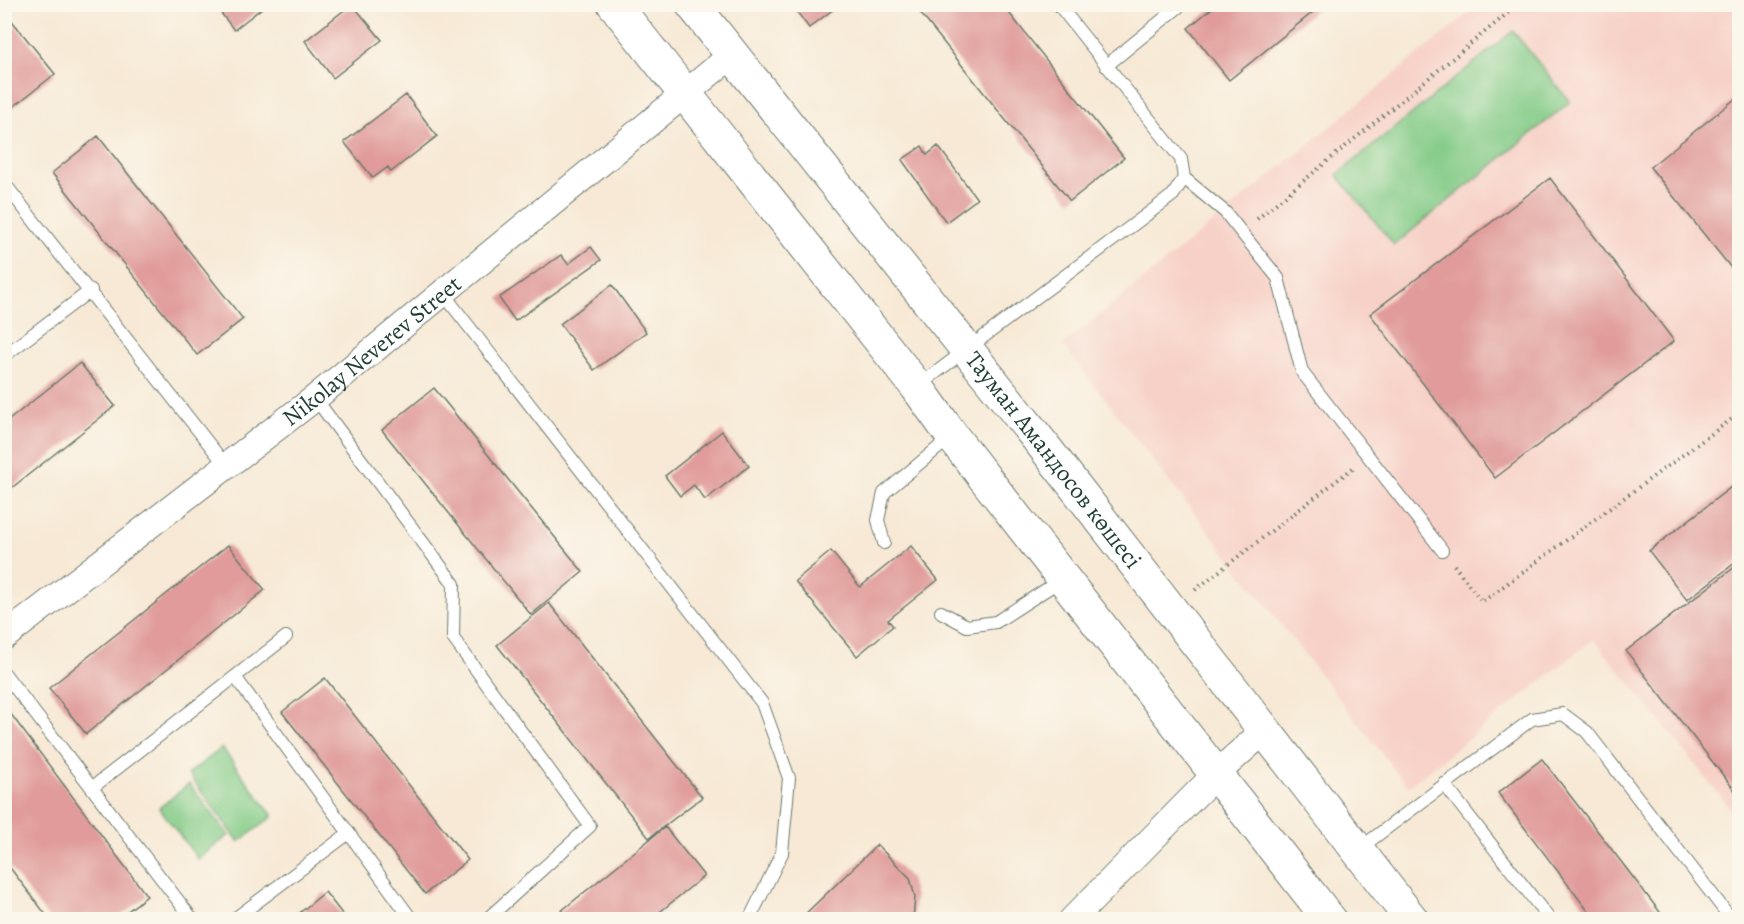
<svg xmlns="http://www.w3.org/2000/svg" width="1744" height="924" font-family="Alegreya,serif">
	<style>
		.built { fill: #f7d1c7 }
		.green { fill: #83cb87; stroke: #51845e; stroke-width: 1.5 }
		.building { fill: #e09b9a }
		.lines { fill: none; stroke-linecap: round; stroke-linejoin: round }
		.service-casing { stroke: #6b796c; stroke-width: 14 }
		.minor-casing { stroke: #6b796c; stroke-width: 28 }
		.primary-casing { stroke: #6b796c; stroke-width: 35 }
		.path { stroke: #6b796c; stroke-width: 4; stroke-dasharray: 1.5 4.5; stroke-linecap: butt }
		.service { stroke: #fff; stroke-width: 12 }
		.minor { stroke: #fff; stroke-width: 26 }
		.primary { stroke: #fff; stroke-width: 33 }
		.labels { text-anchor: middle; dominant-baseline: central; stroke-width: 5; stroke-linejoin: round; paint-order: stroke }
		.street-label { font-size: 24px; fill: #1f3d34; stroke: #fbf7ec }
	</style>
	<rect width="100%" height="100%" fill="#fbf7ec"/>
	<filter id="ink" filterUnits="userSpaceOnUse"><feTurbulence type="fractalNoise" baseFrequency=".0167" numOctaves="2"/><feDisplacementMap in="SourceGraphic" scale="12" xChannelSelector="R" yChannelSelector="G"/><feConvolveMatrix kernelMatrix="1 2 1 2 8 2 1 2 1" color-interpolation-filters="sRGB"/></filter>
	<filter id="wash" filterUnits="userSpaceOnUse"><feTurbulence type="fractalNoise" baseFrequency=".008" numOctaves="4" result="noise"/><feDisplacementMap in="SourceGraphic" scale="24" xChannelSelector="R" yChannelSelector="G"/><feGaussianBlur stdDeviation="1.35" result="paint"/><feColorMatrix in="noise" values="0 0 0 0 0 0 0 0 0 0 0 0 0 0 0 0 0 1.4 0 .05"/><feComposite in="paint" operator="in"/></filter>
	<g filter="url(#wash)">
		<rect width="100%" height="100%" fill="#f7e9d5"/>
		<!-- built -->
		<path class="built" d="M1479 5H1739V819L1594 639 1408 787 1063 345Z"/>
		<!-- green -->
		<path class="green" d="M1513 31 1570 102 1394 245 1337 175Z
			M222 748 273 816 239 842 188 774Z
			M189 784 229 835 198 859 159 808Z"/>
		<g id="blocks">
			<!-- building -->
			<path class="building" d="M214 4H267L234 30Z
				M352 4 382 40 333 78 305 41Z
				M791 4H840L809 28Z
				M913 4H1002L1124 158 1070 201Z
				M1217 4H1323L1229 80 1188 28Z
				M4 11 55 74 8 111 4 107Z
				M406 95 437 136 391 172 388 167 373 178 344 142Z
				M1740 95V279L1650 167Z
				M98 136 243 319 197 355 52 173Z
				M922 146 927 155 938 146 977 199 946 222 902 160Z
				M1550 178 1674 341 1495 478 1370 314Z
				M591 247 601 260 515 321 499 298 561 255 568 264Z
				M612 285 646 332 594 370 560 324Z
				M80 363 115 406 4 494V424Z
				M434 388 583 572 531 615 382 430Z
				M722 431 749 466 705 500 694 485 680 496 665 476Z
				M1740 480V559L1687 600 1649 551Z
				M228 545 265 590 86 734 49 688Z
				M911 546 938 580 888 620 893 626 857 656 795 581 831 551 860 587Z
				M1740 563V797L1626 651Z
				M549 603 702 797 649 838 497 645Z
				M325 678 468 860 425 894 282 712Z
				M10 713 147 896 116 920H50L4 860V717Z
				M1542 759 1666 920H1595L1498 793Z
				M665 827 704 876 650 920H550Z
				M877 845 910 878 915 897 913 920H799Z
				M325 892 347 920H291Z"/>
		</g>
	</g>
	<g filter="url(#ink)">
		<use href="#blocks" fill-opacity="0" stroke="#6b796c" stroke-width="1.5"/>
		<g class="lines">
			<defs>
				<path id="service" d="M1106 66 1182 4
					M1184 178 1225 212 1278 278 1302 372 1442 550
					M4 183 227 467
					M442 292 762 703 789 778 782 853 749 920
					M4 356 91 290
					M918 386 1173 195 1184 178 1181 159 1058 4
					M315 398 454 584 453 638 590 826 486 920
					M884 543 878 520 884 493 951 437
					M941 612 967 626 996 622 1061 580
					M4 673 193 920
					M236 678 412 920
					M1444 784 1550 920
					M93 787 286 637
					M1359 849 1532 719 1563 714 1587 732 1732 920
					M233 920 349 833"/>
				<g id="minor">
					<path id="s1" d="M4 637 315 398 732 55"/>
					<path d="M1072 920 1216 774 1265 730"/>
				</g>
				<g id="primary">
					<path d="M614 4 917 387 952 436 1330 920"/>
					<path id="s2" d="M692 4 1042 444 1412 920"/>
				</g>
			</defs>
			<!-- service casing -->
			<use href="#service" class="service-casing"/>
			<!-- minor casing -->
			<use href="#minor" class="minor-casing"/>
			<!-- primary casing -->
			<use href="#primary" class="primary-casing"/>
			<!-- path -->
			<path class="path" d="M1257 219 1519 4
				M1454 565 1482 602 1740 413
				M1195 590 1353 468"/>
			<!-- service -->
			<use href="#service" class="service"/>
			<!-- minor -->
			<use href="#minor" class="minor"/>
			<!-- primary -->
			<use href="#primary" class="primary"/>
		</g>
	</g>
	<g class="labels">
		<!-- street labels -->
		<g class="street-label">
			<text stroke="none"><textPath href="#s1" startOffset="466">Nikolay Neverev Street</textPath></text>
			<text stroke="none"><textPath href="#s2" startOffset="582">Тауман Амандосов көшесі</textPath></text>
		</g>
	</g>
	<!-- margin -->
	<rect width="1744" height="924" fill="none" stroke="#fbf7ec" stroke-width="24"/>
</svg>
